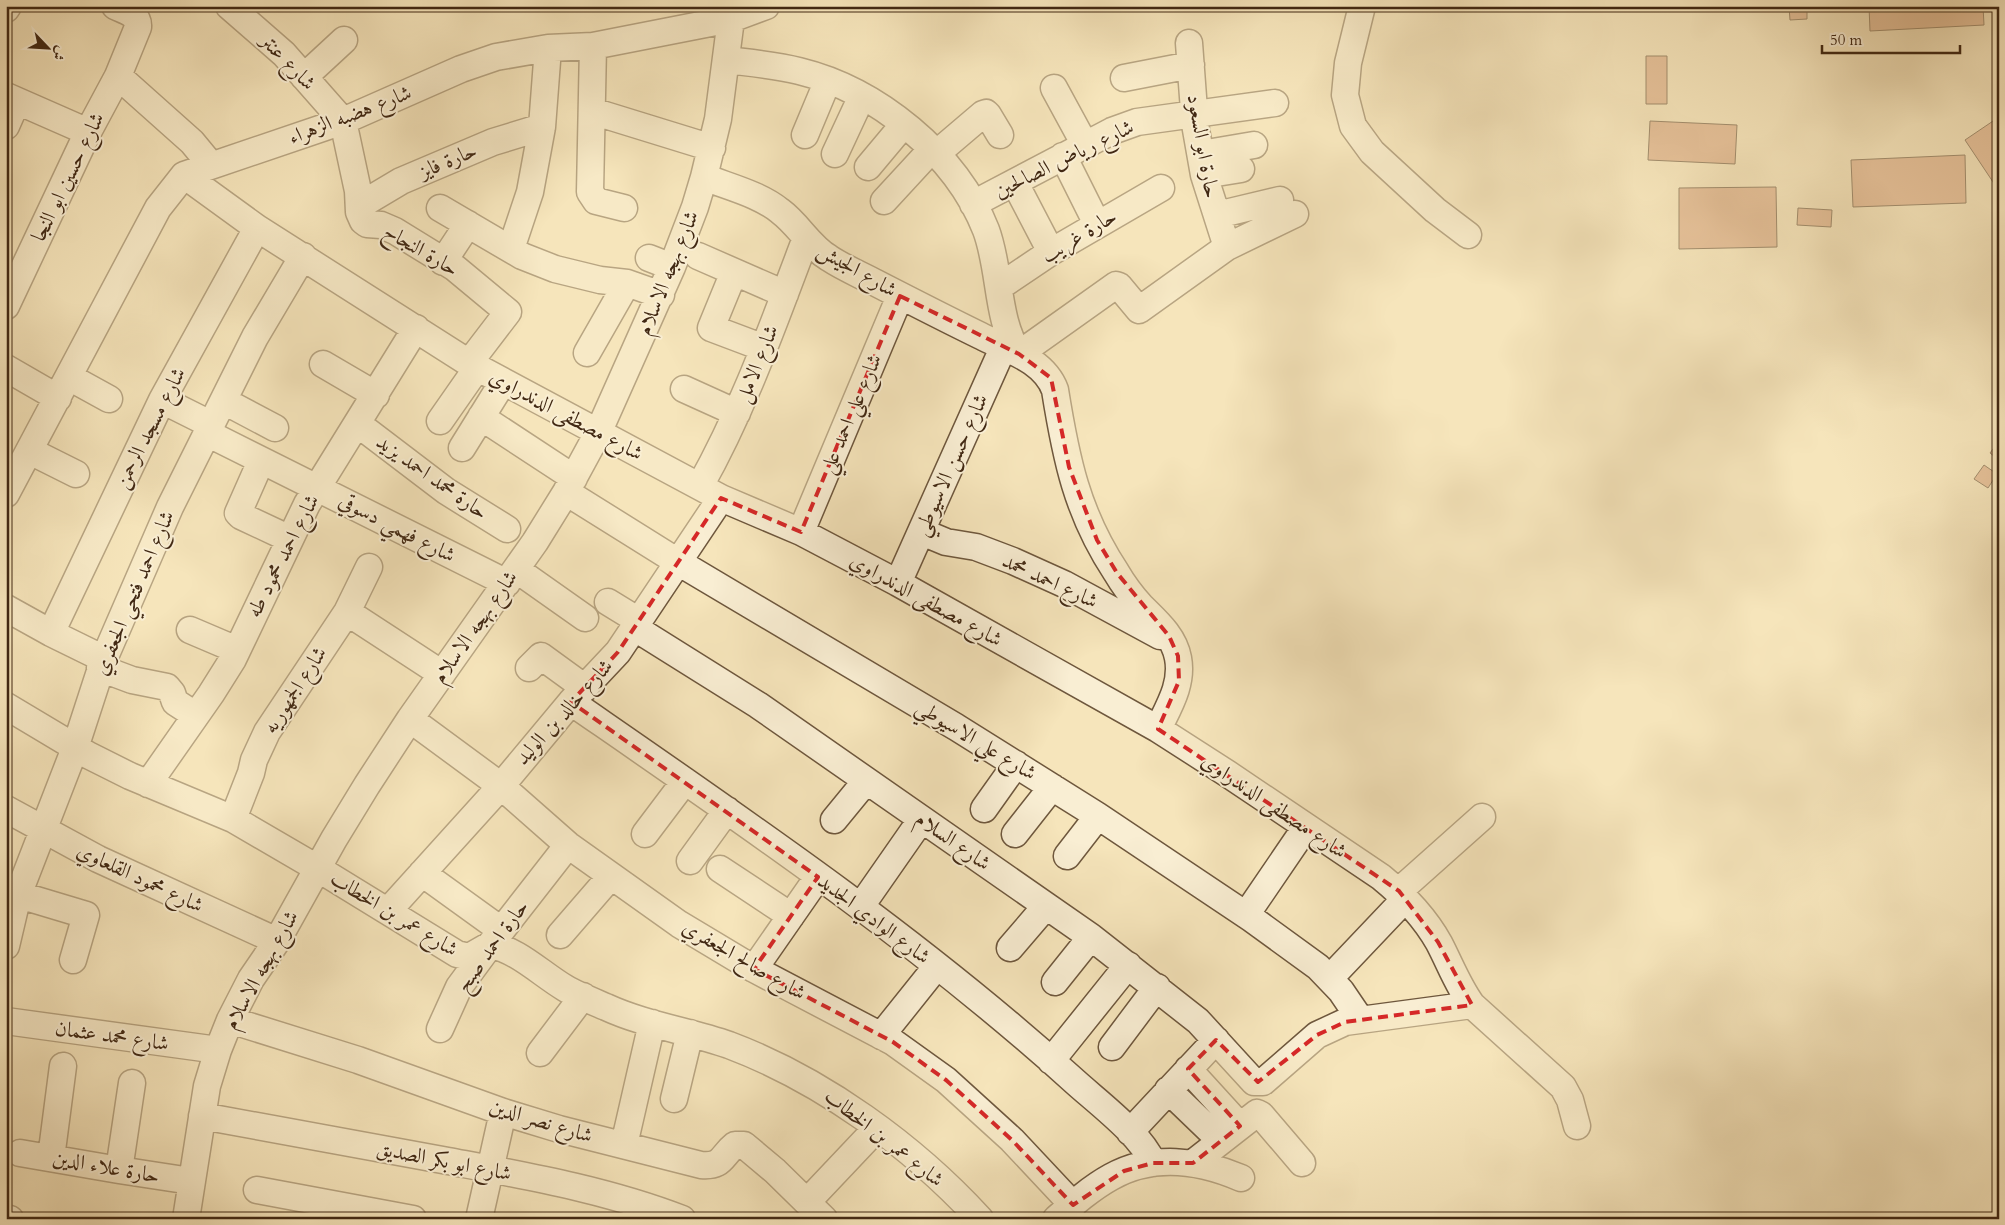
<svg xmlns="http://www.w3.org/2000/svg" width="2005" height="1225" font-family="Cardo,Amiri,serif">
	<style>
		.building { fill: #d49973; stroke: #412813 }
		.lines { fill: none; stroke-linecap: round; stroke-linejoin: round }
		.minor-casing { stroke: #6e573d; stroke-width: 29 }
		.minor { stroke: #f9eed3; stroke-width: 26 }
		.marked { fill: none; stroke: #d62828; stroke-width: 4; stroke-dasharray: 10 6; stroke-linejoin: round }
		.labels { text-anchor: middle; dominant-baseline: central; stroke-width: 4; stroke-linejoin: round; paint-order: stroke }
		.street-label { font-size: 21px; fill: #412813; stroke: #f9eed3 }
	</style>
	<rect width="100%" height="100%" fill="#f6e5bb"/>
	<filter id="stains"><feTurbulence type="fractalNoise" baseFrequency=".004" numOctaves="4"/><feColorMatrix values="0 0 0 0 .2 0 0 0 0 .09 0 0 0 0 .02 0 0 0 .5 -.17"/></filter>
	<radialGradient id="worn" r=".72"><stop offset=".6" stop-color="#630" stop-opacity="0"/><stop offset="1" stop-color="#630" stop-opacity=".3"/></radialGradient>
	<!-- building -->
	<path class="building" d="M1748 6H1807V19L1790 20 1789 7 1748 8Z
		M1869 6H1983L1984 25 1870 31Z
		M1646 56H1667V104H1646Z
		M1999 117V191L1965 140Z
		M1650 121 1737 125 1735 164 1648 160Z
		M1965 155 1966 203 1853 207 1851 160Z
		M1776 187 1777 247 1679 249V188Z
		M1798 208 1832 210 1831 227 1797 225Z
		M1999 441V460L1990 453Z
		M1984 465 1997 474 1988 488 1974 479Z"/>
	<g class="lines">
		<defs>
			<path id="minor" d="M229 6 284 54 343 121 358 191 359 212 363 221 367 224 381 225 395 231 455 268 508 312 469 363
				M1362 6 1348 63 1345 95 1353 126 1372 152 1435 210 1468 235
				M6 9 8 6
				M1189 43 1195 124 1204 175 1227 247
				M593 46 590 192 596 201 624 208
				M727 60C751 63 775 65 799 71 877 90 956 154 986 230 1001 270 996 320 1019 354
				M118 76 192 142 211 165
				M304 77 344 40
				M1124 78 1191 65
				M1054 88 1085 145
				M6 96 88 132
				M592 111 712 148
				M6 126 17 101
				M805 135 828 80
				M835 154 862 96
				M936 154 983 114 986 113 988 115 1000 135
				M1201 154 1254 145
				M1063 156 1097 224
				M868 167 904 124
				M184 175 257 228 469 363 721 498 801 532 898 583 1158 729 1228 774 1381 877C1403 895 1425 918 1439 943 1450 964 1458 986 1472 1005L1563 1087 1570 1100 1577 1126
				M1204 175 1241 169
				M704 177C729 187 759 194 780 211 799 225 809 246 829 258 844 268 861 275 876 283 911 301 946 319 981 336 1008 350 1044 360 1055 390 1066 459 1077 513 1116 572 1123 584 1132 596 1141 606 1156 621 1174 636 1178 658 1183 684 1169 706 1158 729
				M1015 183 1051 252
				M884 201 932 149
				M973 204 1112 131 1137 122 1275 103
				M359 206 401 181 493 142 542 127
				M440 208 522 256 555 269 600 280 627 283 661 295
				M1217 215 1280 200
				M511 249 530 192 542 127 548 48
				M698 256 785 294
				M649 258 672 267
				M443 262 468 224
				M734 272 711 328 764 348
				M999 287 1051 252 1161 188
				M6 306 88 132 118 76 138 27C139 14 125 11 115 6
				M587 353 627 283
				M1019 354 1116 285 1119 286 1139 310 1227 247 1295 214
				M323 364 376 395
				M6 368 58 398
				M69 377 109 399
				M684 389 737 413
				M162 400 212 425
				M224 401 275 428
				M481 417 574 478
				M440 421 477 368
				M358 424 446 491 507 529
				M207 433 507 583
				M462 448 503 382
				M30 451 76 474
				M261 461 238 513 241 516 290 539
				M700 486C744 408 774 322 806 238
				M566 492 678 562 956 727 1098 816 1252 919 1318 967 1341 991 1360 1019
				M6 494 158 208 184 175 343 121 461 69 496 57 548 48 593 46 731 19 766 6
				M801 532 900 296
				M922 532 946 542 976 547 1013 561 1064 584 1160 636
				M517 570 585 618
				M898 583 1003 348
				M608 602 639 621
				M6 608 51 633 104 659
				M347 612 442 674
				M635 628 758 705 1091 937 1198 1021 1254 1082H1263L1317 1035 1345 1022 1472 1005
				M190 630 237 650
				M51 633 162 400 257 228
				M100 668 132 680 167 687 172 693 175 702 195 715
				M529 668 541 656 585 688
				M571 702C743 821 917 939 1072 1079 1097 1102 1140 1133 1153 1163
				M6 706 88 755 130 776 233 819 317 868 457 954 469 957 490 945C518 950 540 973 565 988 577 995 592 1001 606 1007 645 1025 689 1031 729 1045 822 1080 913 1146 980 1219
				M410 719 501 786 568 845 679 924 754 969 893 1042 946 1080 1012 1140 1073 1205
				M148 784 211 694 233 659 307 504 416 328
				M6 809 98 859 277 941
				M984 809 1016 764
				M233 819 251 773 254 760 267 732 347 612 369 567
				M834 820 866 781
				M645 834 685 781
				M1015 834 1052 787
				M1067 856 1098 816
				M690 861 727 810
				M720 869 791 916
				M422 873 501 930
				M6 891 86 915 73 960
				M1399 891 1482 817
				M861 906 921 820
				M388 911 501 786 571 702 618 652 721 498
				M1246 915 1306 827
				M560 935 611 876
				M6 946 18 895 75 748 104 659 170 507 255 337 303 256
				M1010 948 1046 906
				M754 969 818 877
				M1330 978 1405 899
				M1055 982 1091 937
				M230 1020 358 1060 503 1112 559 1129 701 1165C723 1167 721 1156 735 1145H744L775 1171 824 1219
				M6 1021 218 1050
				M440 1029 459 987 490 945 568 845
				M881 1036 937 966
				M1112 1047 1157 987
				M540 1053 583 996
				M1051 1061 1128 965
				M1188 1069 1240 1126
				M1168 1090 1221 1141
				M674 1099 690 1033
				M202 1116C284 1131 366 1146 448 1161 527 1176 607 1190 682 1219
				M1130 1132 1216 1040
				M624 1145 652 1023
				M20 1153 119 1170 191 1181
				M51 1158 63 1066
				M1193 1163 1257 1113 1261 1115 1302 1163
				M119 1170 132 1083
				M257 1190 413 1219
				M807 1202 877 1128
				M6 1218 10 1219
				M186 1219 207 1086 218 1050 230 1020 251 979 277 941 334 839 367 785 410 719 535 542 566 492 598 433 672 267 695 207 704 177 718 119 731 19
				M479 1219 503 1112
				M1056 1219C1073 1204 1091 1188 1111 1177 1152 1154 1199 1160 1241 1178"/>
		</defs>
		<!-- minor casing -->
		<use href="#minor" class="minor-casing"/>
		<!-- minor -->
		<use href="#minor" class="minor"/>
	</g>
	<!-- marked area -->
	<path d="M0 0H2005V1225H0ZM900 296 1019 354 1051 378 1069 467 1097 540 1117 573 1169 636 1178 656 1179 681 1158 729 1399 891 1438 942 1472 1005 1345 1022 1317 1035 1258 1082 1216 1040 1188 1069 1240 1126 1193 1163H1153L1124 1171 1073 1205 1012 1140 946 1080 893 1042 754 969 818 877 571 702 618 652 721 498 801 532Z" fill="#f6e5bb" fill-opacity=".55" fill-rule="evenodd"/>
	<path class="marked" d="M900 296 1019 354 1051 378 1069 467 1097 540 1117 573 1169 636 1178 656 1179 681 1158 729 1399 891 1438 942 1472 1005 1345 1022 1317 1035 1258 1082 1216 1040 1188 1069 1240 1126 1193 1163H1153L1124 1171 1073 1205 1012 1140 946 1080 893 1042 754 969 818 877 571 702 618 652 721 498 801 532Z"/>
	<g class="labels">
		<!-- street labels -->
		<g class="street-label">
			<text transform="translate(288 62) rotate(46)">شارع عنتر</text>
			<text transform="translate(350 115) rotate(-21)">شارع هضبه الزهراء</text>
			<text transform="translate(1203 146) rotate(80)">حارة ابو السعود</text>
			<text transform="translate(1064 159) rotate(-26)">شارع رياض الصالحين</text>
			<text transform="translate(448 161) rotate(-23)">حارة فايز</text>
			<text transform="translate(68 177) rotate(-64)">شارع حسين ابو النجا</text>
			<text transform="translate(1079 236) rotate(-31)">حارة غريب</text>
			<text transform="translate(421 250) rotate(30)">حارة النجاح</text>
			<text transform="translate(857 270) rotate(30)">شارع الجيش</text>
			<text transform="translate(668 273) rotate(-68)">شارع بهجه الاسلام</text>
			<text transform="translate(757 364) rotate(-68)">شارع الامل</text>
			<text transform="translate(851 414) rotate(-67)">شارع علي احمد علي</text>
			<text transform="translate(566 415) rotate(28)">شارع مصطفى الدندراوي</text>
			<text transform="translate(150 428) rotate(-63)">شارع مسجد الرحمن</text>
			<text transform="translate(951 465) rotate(-66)">شارع حسن الاسيوطي</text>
			<text transform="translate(432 477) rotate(35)">حارة محمد احمد يزيد</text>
			<text transform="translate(397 528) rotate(27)">شارع فهمي دسوقي</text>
			<text transform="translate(283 556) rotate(-63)">شارع احمد محمود طه</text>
			<text transform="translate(1050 581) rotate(25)">شارع احمد محمد</text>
			<text transform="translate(134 593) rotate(-67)">شارع احمد فتحي الجعفري</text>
			<text transform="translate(926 600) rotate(29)">شارع مصطفى الدندراوي</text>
			<text transform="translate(475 627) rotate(-55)">شارع بهجه الاسلام</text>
			<text transform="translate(295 690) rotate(-57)">شارع الجمهوريه</text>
			<text transform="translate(564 712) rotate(-48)">شارع خالد بن الوليد</text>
			<text transform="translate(976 740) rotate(31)">شارع علي الاسيوطي</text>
			<text transform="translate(1274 806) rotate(34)">شارع مصطفى الدندراوي</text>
			<text transform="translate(953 841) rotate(35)">شارع السلام</text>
			<text transform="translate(140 878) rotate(25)">شارع محمود القلعاوي</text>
			<text transform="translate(394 914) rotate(31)">شارع عمر بن الخطاب</text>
			<text transform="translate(874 919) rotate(37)">شارع الوادي الجديد</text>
			<text transform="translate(492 946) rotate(-54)">حارة احمد صبح</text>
			<text transform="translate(744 960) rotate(30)">شارع صالح الجعفري</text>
			<text transform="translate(261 970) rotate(-61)">شارع بهجه الاسلام</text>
			<text transform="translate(112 1036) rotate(8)">شارع محمد عثمان</text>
			<text transform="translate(541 1121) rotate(17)">شارع نصر الدين</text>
			<text transform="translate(884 1138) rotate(38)">شارع عمر بن الخطاب</text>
			<text transform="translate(444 1161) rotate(11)">شارع ابو بكر الصديق</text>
			<text transform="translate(106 1167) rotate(10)">حارة علاء الدين</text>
		</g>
	</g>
	<!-- margin -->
	<rect width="2005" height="1225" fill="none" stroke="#f6e5bb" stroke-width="25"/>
	<rect x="8" y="8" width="1990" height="1210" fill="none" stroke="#412813" stroke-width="2.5"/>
	<rect x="12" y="12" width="1980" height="1200" fill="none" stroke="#412813"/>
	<!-- north arrow -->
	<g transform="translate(48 48) rotate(115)" stroke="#f9eed3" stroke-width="4" paint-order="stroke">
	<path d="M0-4L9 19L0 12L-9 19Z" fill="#412813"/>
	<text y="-8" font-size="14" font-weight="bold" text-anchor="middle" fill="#412813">ش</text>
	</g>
	<!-- scale -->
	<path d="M1822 45v8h138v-8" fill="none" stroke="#412813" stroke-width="2.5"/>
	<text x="1830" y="45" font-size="15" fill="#412813" stroke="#f9eed3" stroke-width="4" paint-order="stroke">50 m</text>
	<rect width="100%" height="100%" filter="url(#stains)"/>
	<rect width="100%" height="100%" fill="url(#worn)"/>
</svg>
